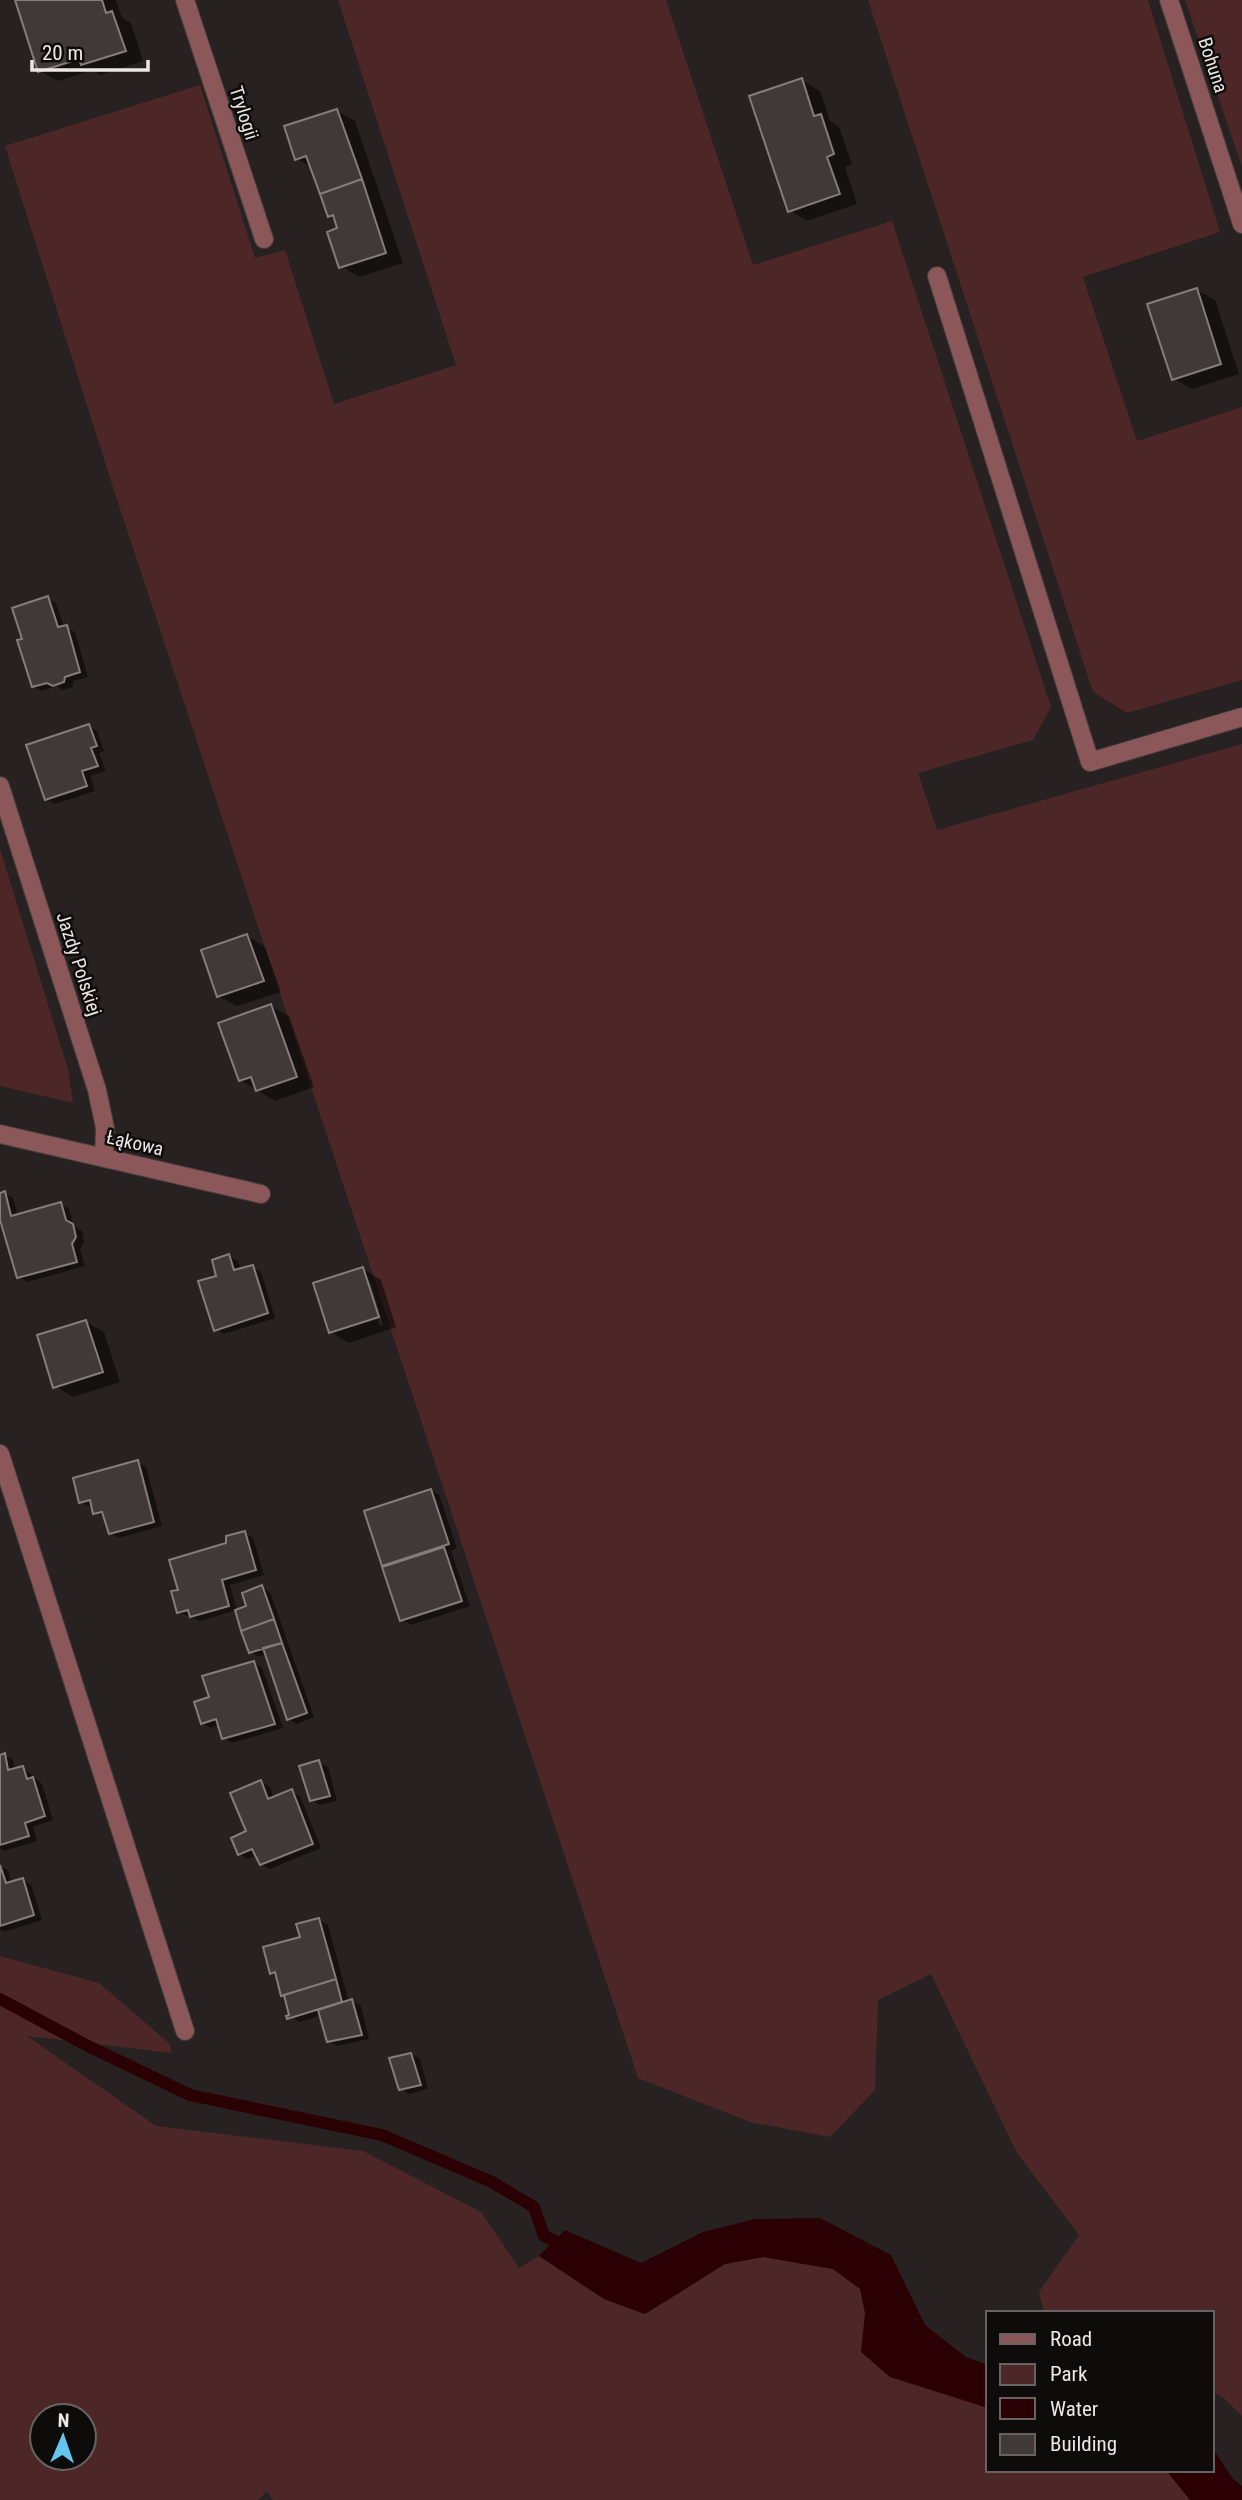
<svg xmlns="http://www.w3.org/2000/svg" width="1242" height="2500" font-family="'Roboto Condensed',sans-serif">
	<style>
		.green { fill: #4d2728; fill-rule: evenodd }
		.water { fill: #2b0005 }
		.shadow { fill: #0007; fill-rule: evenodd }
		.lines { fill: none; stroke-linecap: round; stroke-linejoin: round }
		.stream { stroke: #2b0005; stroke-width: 12 }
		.building { fill: #413939; stroke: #857d7d; stroke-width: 2 }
		.lane-casing { stroke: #433d3d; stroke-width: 20 }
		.street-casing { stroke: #433d3d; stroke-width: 20 }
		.lane { stroke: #8b5759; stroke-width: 18 }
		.street { stroke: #8b5759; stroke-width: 18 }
		.labels { text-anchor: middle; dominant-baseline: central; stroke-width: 5; stroke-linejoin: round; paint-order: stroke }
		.street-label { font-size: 19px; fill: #ece8e7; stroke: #0e0b0b }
	</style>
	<rect width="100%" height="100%" fill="#282121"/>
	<!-- green -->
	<path class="green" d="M338 0H666L753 265 892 221 1051 707 1033 740 918 773 937 830 1242 744V2416L1225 2399 1212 2391V2313H1044L1039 2292 1079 2235 1017 2153 931 1974 878 2000 875 2090 830 2137 750 2122 638 2078 109 475 5 146 200 85 255 258 285 250 334 404 456 365Z
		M868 0H1148L1220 232 1083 277 1137 441 1242 407V680L1127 713 1093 692Z
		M1185 0H1242V167Z
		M0 849 68 1069 73 1103 0 1086Z
		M0 1956 99 1983 170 2044 172 2053 27 2036 156 2126 363 2151 481 2212 519 2268 539 2256 604 2299 645 2314 725 2264 763 2257 833 2269 860 2288 865 2313 978 2405 988 2408V2470H1166L1190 2500H273L267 2491 258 2500H0ZM42 2416H84V2458H42Z"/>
	<!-- water -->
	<path class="water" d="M820 2218 891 2255 925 2325 966 2357 988 2365V2408L890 2377 861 2352 865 2313 860 2289 833 2269 763 2257 725 2264 645 2314 604 2299 539 2256 565 2230 641 2263 703 2232 755 2219Z
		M1212 2447 1233 2479 1242 2486V2500H1190L1166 2470H1212Z"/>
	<!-- shadow -->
	<path class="shadow" d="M16 0H116L122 18 131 23 143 61 101 75 93 70 58 81 40 71Z
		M802 80 820 91 830 121 839 127 852 164 845 167 857 204 807 221 789 210Z
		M337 111 355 121 403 263 359 277 341 266 340 230 337 221 329 216 311 167 297 159Z
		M1197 290 1215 300 1239 374 1192 389 1174 379Z
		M48 598 56 603 64 627 75 632 88 677 74 681 72 687 63 690 57 686 42 691 33 686 24 640Z
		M89 726 97 731 104 751 99 753 106 771 90 776 95 791 55 804 46 799Z
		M247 936 265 947 281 992 237 1006 218 996Z
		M271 1006 289 1016 314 1087 275 1101 240 1080Z
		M4 1193 13 1198 18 1216 61 1204 69 1209 74 1227 82 1231 84 1242 80 1249 85 1266 28 1282 19 1277 5 1225 0 1227V1194Z
		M229 1256 238 1261 241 1270 252 1267 261 1272 275 1318 224 1334 216 1329 219 1277Z
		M363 1269 381 1280 396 1327 349 1343 331 1332ZM366 1281H370L383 1325 380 1326Z
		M86 1322 104 1332 120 1382 73 1397 55 1386Z
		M137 1462 146 1467 162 1526 119 1538 110 1533 106 1517 95 1513 93 1506 90 1507 81 1502Z
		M431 1490 439 1495 457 1548 451 1551 470 1606 411 1625 402 1620 366 1512Z
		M245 1533 253 1538 264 1575 230 1585 237 1611 248 1607 261 1587 270 1592 314 1717 297 1724 288 1719 266 1654 259 1657 250 1652 237 1610 200 1621 178 1612 180 1591 228 1545Z
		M254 1663 262 1668 283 1728 232 1743 224 1738 219 1725 211 1728 202 1723 211 1698Z
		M4 1755 13 1760 15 1770 23 1768 42 1784 53 1820 33 1827 37 1841 4 1851 0 1848V1757Z
		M319 1762 328 1767 337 1801 320 1805 311 1800Z
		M261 1782 270 1787 274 1799 291 1791 300 1796 321 1848 270 1869 261 1864 257 1855 248 1859 239 1854Z
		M0 1866 8 1870 12 1883 23 1880 31 1885 42 1920 4 1932 0 1929Z
		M319 1920 328 1925 349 2002 352 2001 361 2006 369 2039 337 2046 328 2041 322 2015 300 2022 291 2017 279 1977 271 1973Z
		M411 2054 420 2059 428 2089 409 2094 401 2089Z"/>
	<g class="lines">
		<!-- stream -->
		<path class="stream" d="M0 1999 88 2046 190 2095 382 2135 492 2182 534 2207 544 2236 567 2247"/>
	</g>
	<!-- building -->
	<path class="building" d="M15 0H102L106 13 112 11 126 51 81 65 79 59 38 72Z
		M802 78 814 116 821 114 834 154 827 157 840 194 788 212 749 96Z
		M337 109 362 179 320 194 306 156 295 160 284 126Z
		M362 179 386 253 339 268 327 232 337 228 333 215 328 217 320 194Z
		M1197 288 1221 364 1172 380 1147 304Z
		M48 596 58 627 67 625 80 672 65 677 64 682 53 686 47 683 32 687 17 640 22 639 12 608Z
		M89 724 97 746 91 748 98 766 82 771 87 786 45 800 26 745Z
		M247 934 264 981 217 997 201 950Z
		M271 1004 297 1077 256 1091 251 1077 239 1081 218 1023Z
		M5 1191 11 1216 61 1202 66 1220 73 1224 76 1237 72 1244 77 1262 17 1278 0 1220V1193Z
		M229 1254 234 1270 253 1265 268 1313 214 1331 198 1281 216 1276 212 1260Z
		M363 1267 379 1317 329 1333 313 1283Z
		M86 1320 103 1372 53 1388 37 1335Z
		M138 1460 154 1522 109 1534 102 1512 93 1514 90 1500 79 1503 73 1478Z
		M431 1489 449 1544 382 1566 364 1511Z
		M245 1531 256 1570 222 1580 229 1606 190 1617 188 1610 177 1613 171 1591 178 1590 169 1560 226 1543V1536Z
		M444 1547 462 1601 400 1621 382 1567Z
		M262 1585 274 1619 241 1631 235 1610 246 1606 242 1593Z
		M274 1619 282 1643 249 1653 241 1631Z
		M282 1643 307 1713 287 1720 263 1648Z
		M254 1661 275 1724 222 1739 216 1719 201 1724 194 1702 209 1697 202 1676Z
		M5 1753 8 1770 23 1766 27 1779 33 1777 45 1816 25 1823 29 1836 0 1845V1755Z
		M319 1760 330 1796 310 1801 299 1766Z
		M261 1780 268 1799 292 1789 313 1844 260 1865 252 1849 238 1855 231 1838 246 1831 230 1793Z
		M0 1865 6 1883 23 1878 34 1915 0 1926Z
		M319 1918 336 1979 281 1996 275 1972 270 1974 263 1947 300 1937 296 1924Z
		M336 1979 342 2002 287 2019 286 2016 289 2015 284 1995Z
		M352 1999 362 2035 327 2042 318 2010Z
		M411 2053 421 2085 399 2090 389 2058Z"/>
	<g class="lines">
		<defs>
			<path id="lane" d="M937 276 1090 762 1242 717
				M0 1454 185 2031"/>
			<path id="street" d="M185 0 264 239
				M1169 0 1242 224
				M0 786 97 1090 105 1128 104 1158
				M0 1134 261 1194"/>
		</defs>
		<!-- lane casing -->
		<use href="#lane" class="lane-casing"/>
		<!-- street casing -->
		<use href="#street" class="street-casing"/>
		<!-- lane -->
		<use href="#lane" class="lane"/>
		<!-- street -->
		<use href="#street" class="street"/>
	</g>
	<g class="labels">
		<!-- street labels -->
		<g class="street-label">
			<text transform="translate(1213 65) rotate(72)">Bohuna</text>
			<text transform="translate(244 113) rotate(72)">Trylogii</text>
			<text transform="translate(79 964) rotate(72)">Jazdy Polskiej</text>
			<text transform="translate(135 1143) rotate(13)">Łąkowa</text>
		</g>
	</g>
	<!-- legend -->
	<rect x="986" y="2311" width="228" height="161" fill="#0e0b0b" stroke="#676363" stroke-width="2"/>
	<rect x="1000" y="2334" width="35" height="10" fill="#8b5759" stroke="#676363" stroke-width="2"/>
	<text x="1050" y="2346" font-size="21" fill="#ece8e7">Road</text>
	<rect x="1000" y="2364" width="35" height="21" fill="#4d2728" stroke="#676363" stroke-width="2"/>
	<text x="1050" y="2381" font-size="21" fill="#ece8e7">Park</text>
	<rect x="1000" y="2398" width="35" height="21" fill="#2b0005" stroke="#676363" stroke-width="2"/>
	<text x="1050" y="2416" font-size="21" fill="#ece8e7">Water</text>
	<rect x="1000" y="2434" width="35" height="21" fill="#413939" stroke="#676363" stroke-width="2"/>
	<text x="1050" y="2451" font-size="21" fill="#ece8e7">Building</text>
	<!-- north arrow -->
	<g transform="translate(63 2437) rotate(2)"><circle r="33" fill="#0e0b0b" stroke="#676363" stroke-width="2"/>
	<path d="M0-5L12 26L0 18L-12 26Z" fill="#64c5ee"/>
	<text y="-10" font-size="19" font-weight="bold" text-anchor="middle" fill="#ece8e7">N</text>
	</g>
	<!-- scale -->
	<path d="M32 60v10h116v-10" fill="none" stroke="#ece8e7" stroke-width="3.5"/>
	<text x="42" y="60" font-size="21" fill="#ece8e7" stroke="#0e0b0b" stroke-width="5" paint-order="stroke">20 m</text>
</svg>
